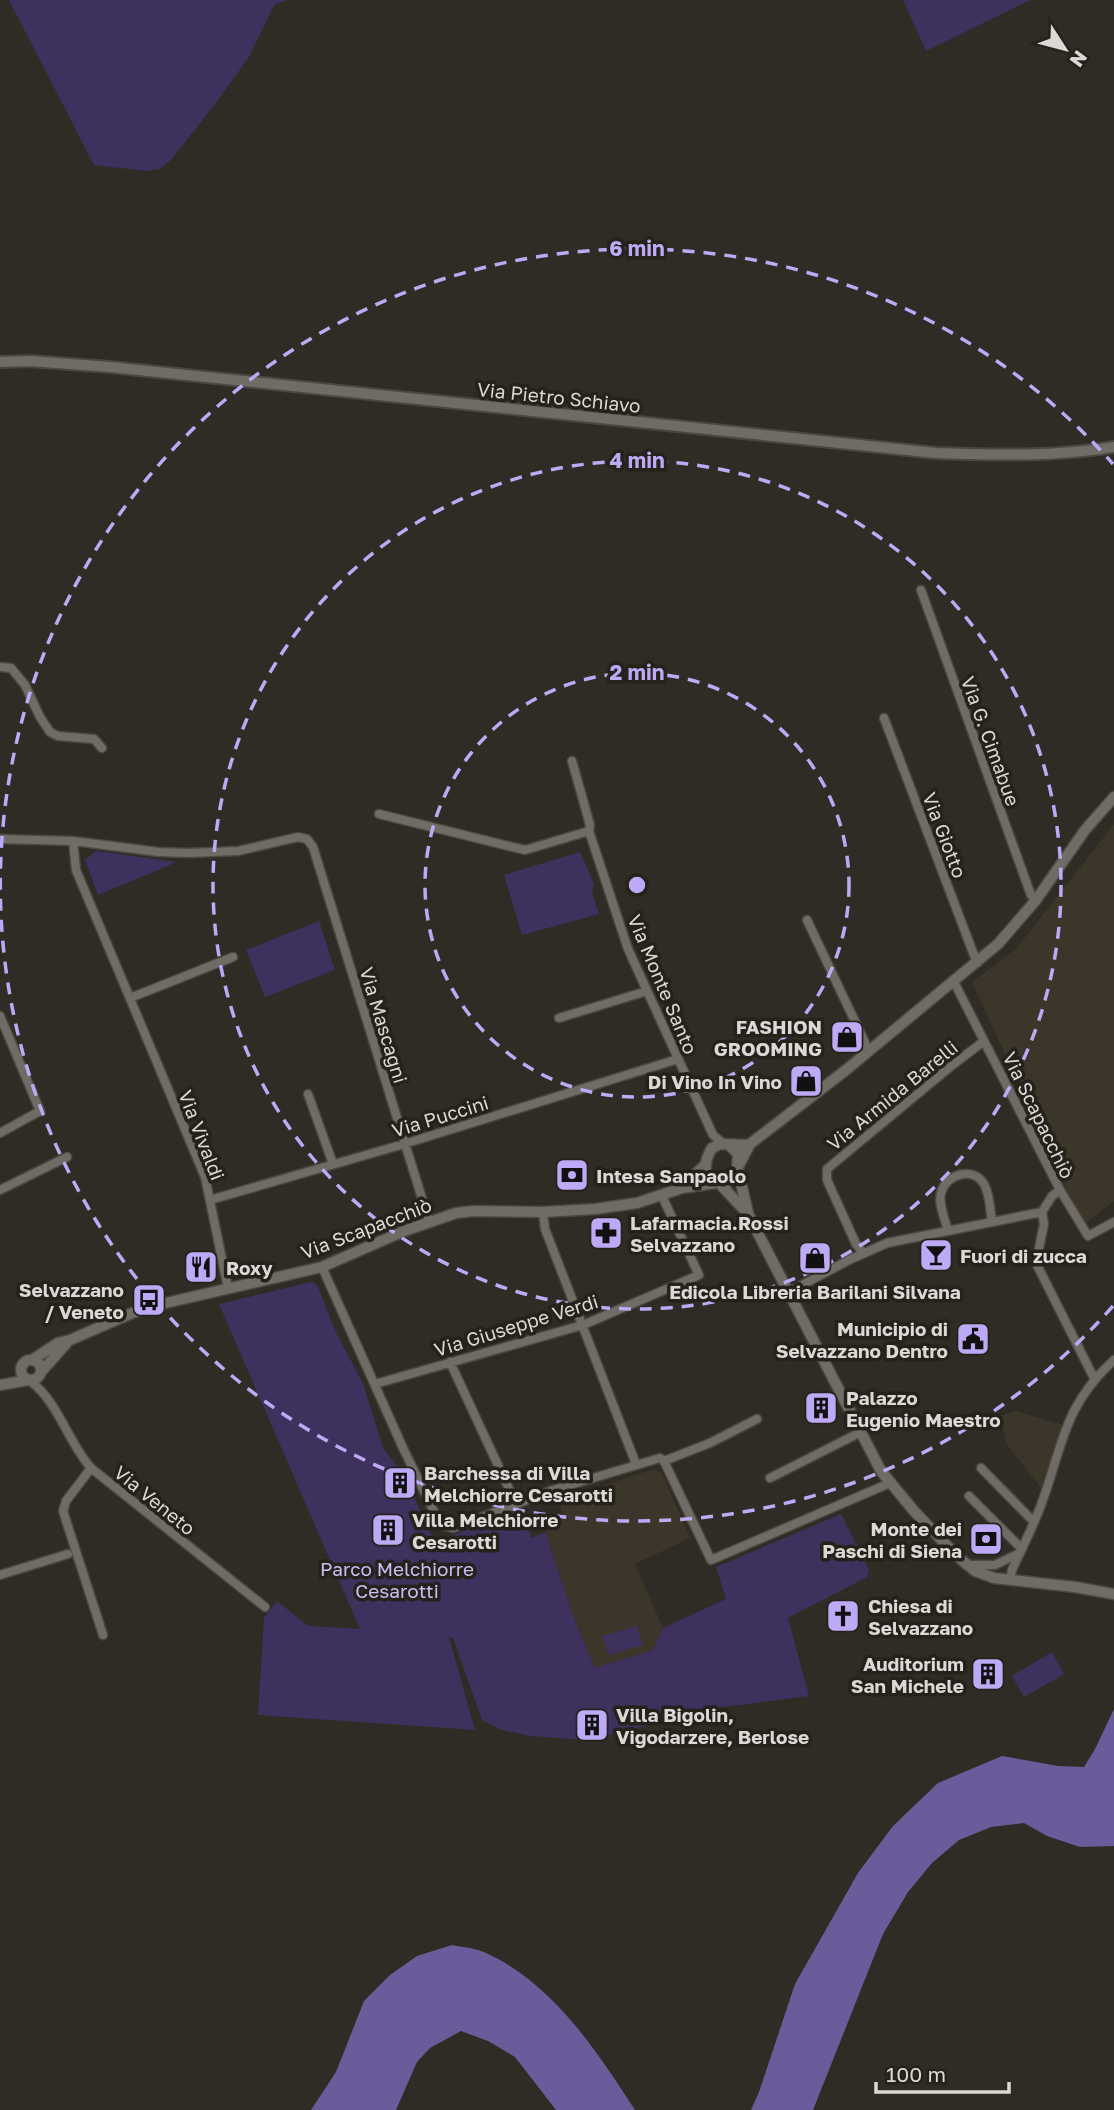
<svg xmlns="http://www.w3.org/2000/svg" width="1114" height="2110" font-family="'Golos Text',sans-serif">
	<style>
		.built { fill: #3c362a }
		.green { fill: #3e315e }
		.water { fill: #6c5b9a }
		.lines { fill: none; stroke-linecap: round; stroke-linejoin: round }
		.minor-casing { stroke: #4a4742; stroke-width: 11 }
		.tertiary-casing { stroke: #4a4742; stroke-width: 13 }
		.secondary-casing { stroke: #4a4742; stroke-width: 14 }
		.minor { stroke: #706c65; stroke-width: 8 }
		.tertiary { stroke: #706c65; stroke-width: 10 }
		.secondary { stroke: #706c65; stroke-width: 10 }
		.ring { fill: none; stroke: #bda9f5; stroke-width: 3.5; stroke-dasharray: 12 9 }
		.labels { text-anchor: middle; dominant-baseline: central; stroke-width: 7; stroke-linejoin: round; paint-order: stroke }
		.street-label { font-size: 19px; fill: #dbd9d5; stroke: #25221b }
		.poi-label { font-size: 19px; font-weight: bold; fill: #dbd9d5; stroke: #25221b; text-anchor: start }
		.park-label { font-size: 19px; fill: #cabef5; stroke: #25221b }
		.centre { fill: #bda9f5; stroke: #25221b; stroke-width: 3.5 }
		.ring-label { font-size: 21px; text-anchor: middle; font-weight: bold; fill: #bda9f5; stroke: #25221b; stroke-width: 7; stroke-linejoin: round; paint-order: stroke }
	</style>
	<rect width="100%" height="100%" fill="#2f2c25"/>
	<!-- built -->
	<path class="built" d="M1114 824V1201L1083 1225 972 982 1016 949Z
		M1016 1411 1066 1426 1044 1492 1006 1443 1000 1416Z
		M653 1469 662 1473 690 1538 635 1564 663 1628 653 1650 595 1668 577 1626 545 1532 563 1515 559 1504 568 1501V1498Z"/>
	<!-- green -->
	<path class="green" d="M9 0H287L274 5 249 57 215 104 171 160 160 169 147 171 94 165Z
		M903 0H1030L926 51Z
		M96 851 177 862 98 895 85 860Z
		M580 852 594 884 592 892 599 914 522 935 504 875Z
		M319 921 335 970 265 997 246 950Z
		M311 1282 316 1284 320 1292 335 1330 364 1386 383 1448 398 1467 412 1493 435 1542 520 1509 532 1538 545 1532 577 1626 595 1668 653 1650 663 1628 726 1599 716 1567 841 1514 869 1570 867 1577 788 1618 809 1696 675 1713 645 1726 587 1740 531 1736 502 1730 482 1720 453 1638 449 1637 475 1730 258 1715 264 1618 277 1601 308 1626 360 1629 219 1304Z
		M637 1626 643 1645 608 1655 602 1636Z
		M1052 1652 1064 1674 1024 1697 1012 1676Z"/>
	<!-- water -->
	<path class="water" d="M1114 1709V1846L1080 1847 1047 1836 1024 1823 991 1827 959 1840 932 1863 908 1892 883 1934 813 2110H751L759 2092 795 1984 858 1873 893 1826 938 1783 1002 1756 1058 1766 1084 1767 1095 1749Z
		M452 1945C462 1947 474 1948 484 1952 552 1982 596 2050 635 2110H556L515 2057 488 2041 461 2031 430 2048 417 2062 396 2110H311L336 2072 364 2001 390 1975 417 1956Z"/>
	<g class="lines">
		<defs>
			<path id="minor" d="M921 590 1031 895 1036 900
				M0 667 11 668 25 685 40 717 50 732 58 736 94 739 102 748
				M884 718 977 963
				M572 761 590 825 589 831 628 949 713 1135 724 1144
				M379 814 525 850 589 831
				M0 839 73 841 159 852 188 853 238 851 298 837 307 839 313 847 429 1221
				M73 841 76 870 205 1177 228 1288
				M807 920 869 1051
				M954 982 1060 1190 1052 1196 1042 1212 1044 1224 1036 1263 1094 1378
				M130 998 233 957
				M0 1016 40 1111 0 1133
				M559 1018 647 991
				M308 1094 333 1164
				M0 1190 67 1157
				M1060 1190 1088 1236 1114 1222
				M210 1200 404 1144 678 1059
				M543 1212 545 1229 636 1464
				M948 1231C945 1219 938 1204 941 1193 946 1174 973 1166 984 1184 990 1194 990 1210 992 1222
				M863 1253 856 1244 827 1180V1169L950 1067 984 1041
				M322 1267 403 1448 440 1524 453 1528 553 1490 660 1458 664 1461 711 1560 890 1483
				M789 1292 849 1260 887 1243 1042 1212
				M450 1362 516 1504
				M29 1380C59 1402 67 1441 91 1468L265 1607
				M375 1384 583 1325 699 1275 662 1196
				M664 1461 710 1443 757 1419
				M91 1468 66 1501 63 1511 103 1635
				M981 1468 1034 1522
				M770 1478 861 1432
				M969 1496 1022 1549
				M966 1565H995L1020 1553
				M0 1575 68 1554
				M1010 1580 1012 1570C1022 1548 1033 1527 1041 1505 1063 1446 1063 1406 1114 1360"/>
			<path id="tertiary" d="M729 1145 738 1154 737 1171 729 1182 716 1183C702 1175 704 1161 712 1148L720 1144 749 1145
				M739 1165 750 1144 846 1070 998 944 1036 900 1085 830 1114 797
				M738 1170 748 1213
				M720 1184 748 1214 881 1471 914 1511 957 1556 975 1571 994 1578 1075 1587 1114 1594
				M682 1187 706 1164
				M21 1370a10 10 0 1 1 20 0a10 10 0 1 1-20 0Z
				M32 1360 58 1343 70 1340 144 1308 322 1267 404 1231 456 1213 473 1211 543 1212 595 1209 637 1203 682 1188 716 1183
				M41 1372 66 1344
				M0 1385 28 1380"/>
			<path id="secondary" d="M0 362 30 361 110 367 936 453C995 455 1055 457 1114 447"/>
		</defs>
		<!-- minor casing -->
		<use href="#minor" class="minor-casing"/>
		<!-- tertiary casing -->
		<use href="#tertiary" class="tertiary-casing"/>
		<!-- secondary casing -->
		<use href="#secondary" class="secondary-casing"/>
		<!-- minor -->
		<use href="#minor" class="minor"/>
		<!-- tertiary -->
		<use href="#tertiary" class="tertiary"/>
		<!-- secondary -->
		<use href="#secondary" class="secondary"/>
	</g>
	<!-- distance rings -->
	<g class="ring">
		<circle cx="637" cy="885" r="212"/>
		<circle cx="637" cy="885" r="424"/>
		<path d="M1113 1306A636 636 0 1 1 1113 464"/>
	</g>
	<!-- icons -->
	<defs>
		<symbol id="shop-square" viewBox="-11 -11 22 22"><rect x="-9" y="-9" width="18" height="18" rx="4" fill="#bda9f5" stroke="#25221b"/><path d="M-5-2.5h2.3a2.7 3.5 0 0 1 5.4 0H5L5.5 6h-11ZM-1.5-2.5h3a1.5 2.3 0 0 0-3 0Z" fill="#111"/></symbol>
		<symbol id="bank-square" viewBox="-11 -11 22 22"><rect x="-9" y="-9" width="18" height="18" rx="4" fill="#bda9f5" stroke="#25221b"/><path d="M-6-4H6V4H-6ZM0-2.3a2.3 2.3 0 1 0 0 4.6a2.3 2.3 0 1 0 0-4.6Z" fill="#111"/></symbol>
		<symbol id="pharmacy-square" viewBox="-11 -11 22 22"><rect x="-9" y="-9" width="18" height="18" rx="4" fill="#bda9f5" stroke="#25221b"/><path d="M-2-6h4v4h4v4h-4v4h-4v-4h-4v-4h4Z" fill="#111"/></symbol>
		<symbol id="bar-square" viewBox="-11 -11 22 22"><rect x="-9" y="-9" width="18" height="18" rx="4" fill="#bda9f5" stroke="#25221b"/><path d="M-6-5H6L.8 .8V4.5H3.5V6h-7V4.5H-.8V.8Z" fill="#111"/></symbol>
		<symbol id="restaurant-square" viewBox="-11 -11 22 22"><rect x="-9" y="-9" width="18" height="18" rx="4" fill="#bda9f5" stroke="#25221b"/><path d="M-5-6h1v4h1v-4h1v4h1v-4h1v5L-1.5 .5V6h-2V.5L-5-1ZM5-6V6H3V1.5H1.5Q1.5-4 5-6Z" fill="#111"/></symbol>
		<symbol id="bus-square" viewBox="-11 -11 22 22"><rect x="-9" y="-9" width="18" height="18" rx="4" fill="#bda9f5" stroke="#25221b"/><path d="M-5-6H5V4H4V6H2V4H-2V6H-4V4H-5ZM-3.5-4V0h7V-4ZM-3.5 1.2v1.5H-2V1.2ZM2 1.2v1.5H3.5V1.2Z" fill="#111"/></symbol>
		<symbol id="civic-square" viewBox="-11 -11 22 22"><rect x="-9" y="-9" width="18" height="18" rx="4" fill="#bda9f5" stroke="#25221b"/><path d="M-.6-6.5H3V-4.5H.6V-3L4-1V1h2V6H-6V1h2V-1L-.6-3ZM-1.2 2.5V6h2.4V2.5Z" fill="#111"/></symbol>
		<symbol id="building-square" viewBox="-11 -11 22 22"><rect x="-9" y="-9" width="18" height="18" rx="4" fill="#bda9f5" stroke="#25221b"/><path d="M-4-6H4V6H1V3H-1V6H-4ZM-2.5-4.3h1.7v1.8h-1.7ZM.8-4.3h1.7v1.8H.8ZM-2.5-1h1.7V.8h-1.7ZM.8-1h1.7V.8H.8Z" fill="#111"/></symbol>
		<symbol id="church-square" viewBox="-11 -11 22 22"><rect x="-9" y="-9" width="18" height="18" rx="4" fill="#bda9f5" stroke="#25221b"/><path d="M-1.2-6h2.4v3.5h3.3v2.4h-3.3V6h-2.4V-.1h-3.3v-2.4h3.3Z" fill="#111"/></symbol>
	</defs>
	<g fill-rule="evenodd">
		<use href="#shop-square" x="828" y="1018" width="38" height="38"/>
		<use href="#shop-square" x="787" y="1062" width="38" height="38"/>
		<use href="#bank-square" x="553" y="1156" width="38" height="38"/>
		<use href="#pharmacy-square" x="587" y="1214" width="38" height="38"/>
		<use href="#bar-square" x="917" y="1236" width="38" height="38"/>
		<use href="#shop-square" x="796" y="1239" width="38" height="38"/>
		<use href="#restaurant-square" x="182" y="1248" width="38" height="38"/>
		<use href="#bus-square" x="130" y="1281" width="38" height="38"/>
		<use href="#civic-square" x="954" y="1320" width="38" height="38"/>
		<use href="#building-square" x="802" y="1389" width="38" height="38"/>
		<use href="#building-square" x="381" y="1464" width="38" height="38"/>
		<use href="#building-square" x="369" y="1511" width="38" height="38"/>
		<use href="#bank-square" x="967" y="1520" width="38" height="38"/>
		<use href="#church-square" x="824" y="1597" width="38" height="38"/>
		<use href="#building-square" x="969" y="1655" width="38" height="38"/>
		<use href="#building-square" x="573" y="1706" width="38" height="38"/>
	</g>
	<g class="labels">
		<!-- street labels -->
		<g class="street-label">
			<text transform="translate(559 397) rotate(6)">Via Pietro Schiavo</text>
			<text transform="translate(991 741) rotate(70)">Via G. Cimabue</text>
			<text transform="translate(945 835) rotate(69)">Via Giotto</text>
			<text transform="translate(663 984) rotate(67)">Via Monte Santo</text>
			<text transform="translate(384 1025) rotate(73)">Via Mascagni</text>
			<text transform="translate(892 1095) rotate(-39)">Via Armida Barelli</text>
			<text transform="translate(1039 1115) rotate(64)">Via Scapacchiò</text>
			<text transform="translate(440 1116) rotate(-17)">Via Puccini</text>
			<text transform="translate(202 1135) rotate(69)">Via Vivaldi</text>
			<text transform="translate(366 1228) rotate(-21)">Via Scapacchiò</text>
			<text transform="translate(516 1325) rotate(-17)">Via Giuseppe Verdi</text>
			<text transform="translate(155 1500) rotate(39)">Via Veneto</text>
		</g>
		<!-- poi labels -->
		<g class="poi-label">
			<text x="822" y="1026" text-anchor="end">FASHION<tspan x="822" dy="22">GROOMING</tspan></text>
			<text x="782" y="1081" text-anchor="end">Di Vino In Vino</text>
			<text x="596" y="1175">Intesa Sanpaolo</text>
			<text x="630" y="1222">Lafarmacia.Rossi<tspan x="630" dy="22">Selvazzano</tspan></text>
			<text x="960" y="1255">Fuori di zucca</text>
			<text x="226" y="1267">Roxy</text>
			<text x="124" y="1289" text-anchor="end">Selvazzano<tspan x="124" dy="22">/ Veneto</tspan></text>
			<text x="815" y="1291" text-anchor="middle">Edicola Libreria Barilani Silvana</text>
			<text x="948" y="1328" text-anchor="end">Municipio di<tspan x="948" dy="22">Selvazzano Dentro</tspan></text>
			<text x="846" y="1397">Palazzo<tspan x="846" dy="22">Eugenio Maestro</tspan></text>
			<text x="424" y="1472">Barchessa di Villa<tspan x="424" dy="22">Melchiorre Cesarotti</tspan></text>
			<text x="412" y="1519">Villa Melchiorre<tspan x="412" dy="22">Cesarotti</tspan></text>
			<text x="962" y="1528" text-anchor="end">Monte dei<tspan x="962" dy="22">Paschi di Siena</tspan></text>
			<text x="868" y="1605">Chiesa di<tspan x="868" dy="22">Selvazzano</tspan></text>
			<text x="964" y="1663" text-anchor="end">Auditorium<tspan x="964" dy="22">San Michele</tspan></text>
			<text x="616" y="1714">Villa Bigolin,<tspan x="616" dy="22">Vigodarzere, Berlose</tspan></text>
		</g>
		<!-- park labels -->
		<g class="park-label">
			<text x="397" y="1568">Parco Melchiorre<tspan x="397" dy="22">Cesarotti</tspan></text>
		</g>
	</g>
	<circle cx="637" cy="885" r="10" class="centre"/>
	<g class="ring-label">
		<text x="637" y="256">6 min</text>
		<text x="637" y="468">4 min</text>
		<text x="637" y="680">2 min</text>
	</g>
	<!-- north arrow -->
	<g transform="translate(1065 49) rotate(126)" stroke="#25221b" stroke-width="5" paint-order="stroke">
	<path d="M0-5L12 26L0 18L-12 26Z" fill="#dbd9d5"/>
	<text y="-10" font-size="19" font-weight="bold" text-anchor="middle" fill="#dbd9d5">N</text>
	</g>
	<!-- scale -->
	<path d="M876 2082v10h133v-10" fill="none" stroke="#dbd9d5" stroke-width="3.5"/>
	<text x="886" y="2082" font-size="21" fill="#dbd9d5" stroke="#25221b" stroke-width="5" paint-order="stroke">100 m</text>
</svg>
